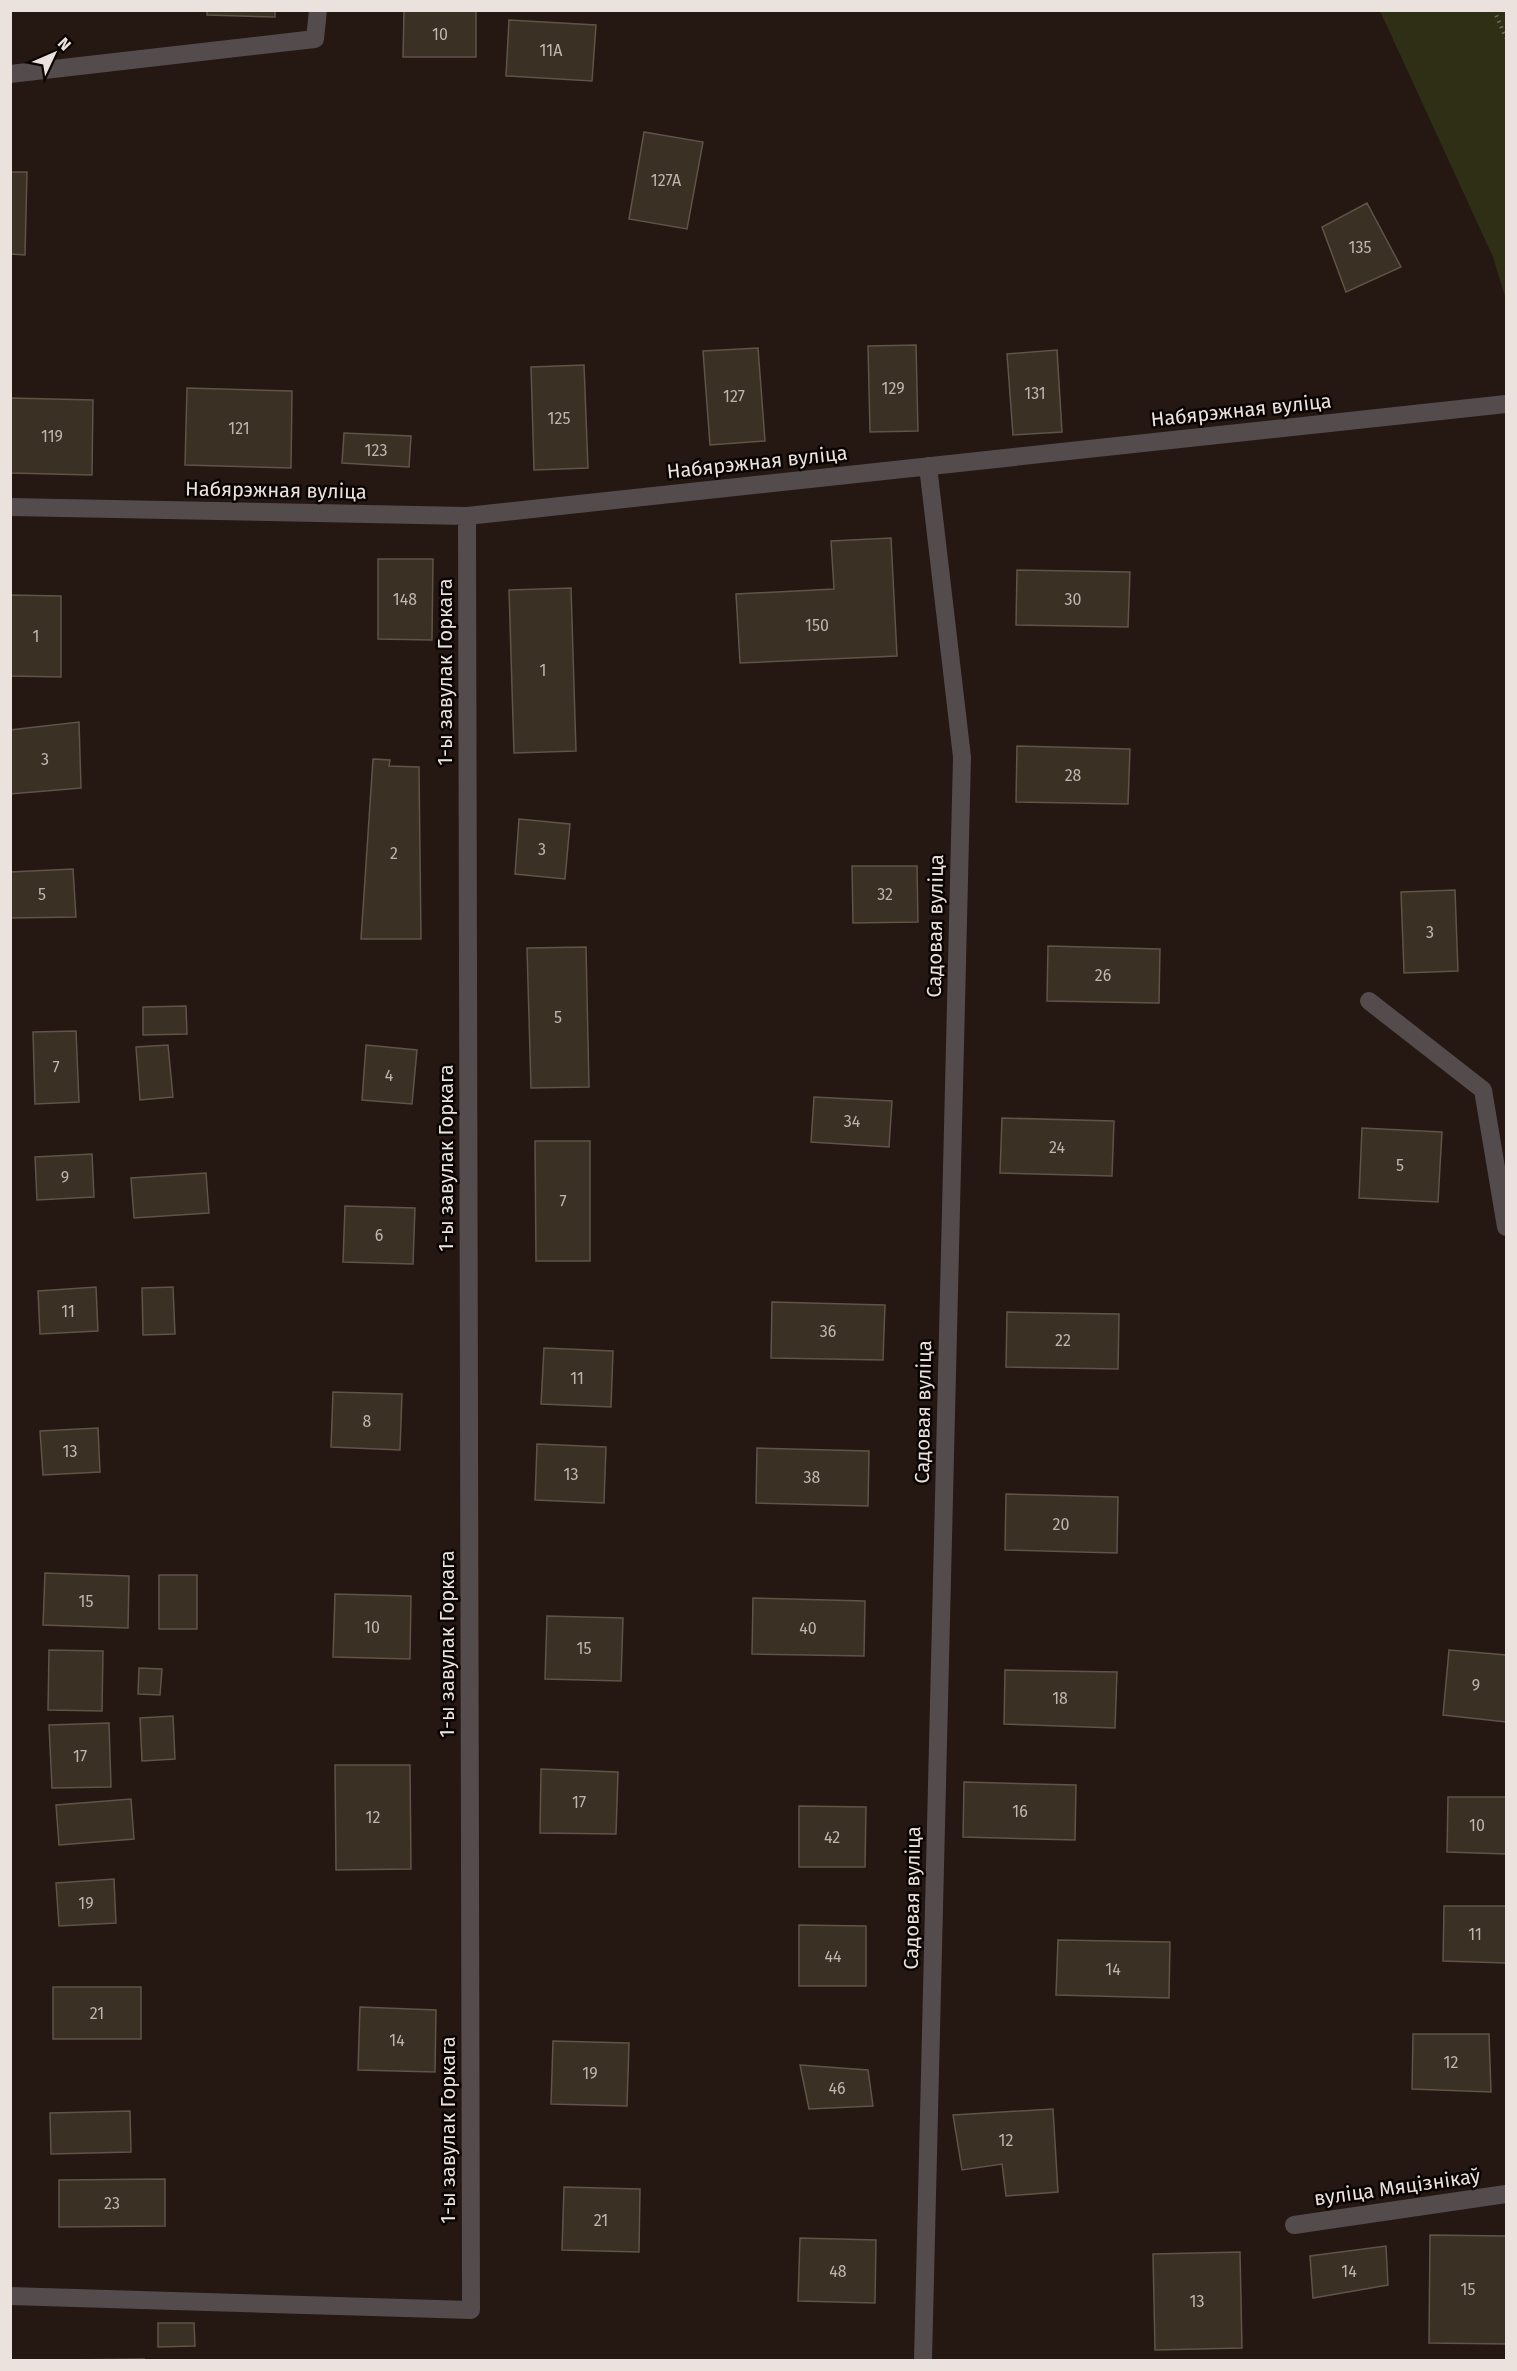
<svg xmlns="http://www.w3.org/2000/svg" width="1517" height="2371" font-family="'Fira Sans',sans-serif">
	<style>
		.green { fill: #2e2f15 }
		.building { fill: #3a3124; stroke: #5e5447; stroke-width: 1.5 }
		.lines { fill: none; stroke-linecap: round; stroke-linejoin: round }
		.path { stroke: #746763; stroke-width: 4; stroke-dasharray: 1.5 4.5; stroke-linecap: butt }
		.street { stroke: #534b4c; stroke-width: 18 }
		.labels { text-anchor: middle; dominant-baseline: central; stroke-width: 5; stroke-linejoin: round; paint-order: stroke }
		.number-label { font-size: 16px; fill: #bfb5af }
		.street-label { font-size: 20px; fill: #ebe1dd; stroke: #0a0503 }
	</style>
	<rect width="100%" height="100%" fill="#251712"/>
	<!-- green -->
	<path class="green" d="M1378 11H1506V300L1493 257 1381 13Z"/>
	<!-- building -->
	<path class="building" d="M207 10H275V17L207 15Z
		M404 10H476V57H403Z
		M509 20 596 25 592 81 506 76Z
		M644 132 703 142 687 229 629 219Z
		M10 172H27L25 255 10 254Z
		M1367 203 1401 267 1346 292 1322 227Z
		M916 345 918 431 870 432 868 346Z
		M758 348 765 441 710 445 703 351Z
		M1057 350 1062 432 1013 435 1007 354Z
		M584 365 588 468 534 470 531 367Z
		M187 388 292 391 291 468 185 465Z
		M10 398 93 400 92 475 10 473Z
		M344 433 411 436 409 467 342 463Z
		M891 538 897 656 740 663 736 594 834 589 831 541Z
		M378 559H433L432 640 378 639Z
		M1017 570 1130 572 1128 627 1016 625Z
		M571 588 576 751 514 753 509 590Z
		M10 595 61 596V677L10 676Z
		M79 722 81 788 10 794V730Z
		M1017 746 1130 749 1128 804 1016 802Z
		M373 759 390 760 389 766 419 767 421 939H361Z
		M519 819 570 824 565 879 515 874Z
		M852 866H917L918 922 853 923Z
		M73 869 76 917 10 918V872Z
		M1455 890 1458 971 1404 973 1401 892Z
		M1048 946 1160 949 1159 1003 1047 1001Z
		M586 947 589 1087 531 1088 527 948Z
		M186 1006 187 1034 143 1035V1007Z
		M76 1031 79 1102 35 1104 33 1032Z
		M168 1045 173 1097 140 1100 136 1047Z
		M366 1045 417 1050 412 1104 362 1100Z
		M814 1097 892 1101 889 1147 811 1142Z
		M1002 1118 1114 1121 1112 1176 1000 1173Z
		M1362 1128 1442 1132 1438 1202 1359 1198Z
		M535 1141H590V1261H536Z
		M92 1154 94 1197 37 1200 35 1157Z
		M206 1173 209 1213 134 1218 131 1178Z
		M345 1206 415 1208 413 1264 343 1262Z
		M96 1287 98 1331 40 1334 38 1291Z
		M173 1287 175 1334 143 1335 142 1288Z
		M772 1302 885 1305 883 1360 771 1358Z
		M1007 1312 1119 1314 1118 1369 1006 1367Z
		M544 1348 613 1351 611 1407 541 1404Z
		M333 1392 402 1394 400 1450 331 1447Z
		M98 1428 100 1472 43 1475 40 1431Z
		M537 1444 606 1447 604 1503 535 1500Z
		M757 1448 869 1451 868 1506 756 1503Z
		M1006 1494 1118 1497 1117 1553 1005 1550Z
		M45 1573 129 1576 128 1628 43 1625Z
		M159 1575H197V1629H159Z
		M335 1594 411 1596 410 1659 333 1657Z
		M753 1598 865 1601 864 1656 752 1654Z
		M547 1616 623 1618 621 1681 545 1679Z
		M49 1650 103 1651 102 1711 48 1710Z
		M1449 1650 1506 1655V1722L1443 1715Z
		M139 1668 162 1669 160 1695 138 1694Z
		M1005 1670 1117 1672 1115 1728 1004 1724Z
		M173 1716 175 1759 142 1761 140 1718Z
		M109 1723 111 1787 52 1788 49 1725Z
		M335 1765H410L411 1869 336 1870Z
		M541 1769 618 1772 616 1834 540 1833Z
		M964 1782 1076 1785 1075 1840 963 1837Z
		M1448 1797H1506V1854L1447 1852Z
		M131 1799 134 1839 59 1845 56 1805Z
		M799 1806 866 1807 865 1867H799Z
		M114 1879 116 1923 59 1926 56 1883Z
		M1444 1906H1506V1963L1443 1961Z
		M799 1925 866 1926V1986H799Z
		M1058 1940 1170 1942 1169 1998 1056 1995Z
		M53 1987H141V2039H53Z
		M360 2007 436 2010 435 2072 358 2070Z
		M1413 2034H1489L1491 2092 1412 2089Z
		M553 2041 629 2043 627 2106 551 2104Z
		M800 2065 868 2070 873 2106 809 2109Z
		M1053 2109 1058 2192 1006 2196 1002 2164 962 2170 953 2115Z
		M130 2111 131 2152 51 2154 50 2113Z
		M165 2179V2226L59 2227V2180Z
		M564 2187 640 2189 639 2252 562 2250Z
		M1430 2235 1506 2236V2344L1429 2343Z
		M800 2238 876 2240 875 2303 798 2301Z
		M1386 2246 1388 2285 1313 2298 1310 2256Z
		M1240 2252 1242 2348 1155 2350 1153 2254Z
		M158 2323H194L195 2346 158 2347Z
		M144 2359V2360H64Z"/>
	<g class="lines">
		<!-- path -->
		<path class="path" d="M1494 10 1506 38"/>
		<!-- street -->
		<path class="street" d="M10 74 315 39 318 10
			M10 507 467 516 1506 404
			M1369 1001 1483 1090 1506 1227
			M1294 2225 1506 2194
			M10 2296 471 2310 467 516
			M923 2360 962 757 928 466"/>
	</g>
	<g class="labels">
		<!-- number labels -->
		<g class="number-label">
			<text x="440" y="34">10</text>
			<text x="551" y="50">11А</text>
			<text x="666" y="180">127А</text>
			<text x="1360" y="247">135</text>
			<text x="893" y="388">129</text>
			<text x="1035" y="393">131</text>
			<text x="734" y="396">127</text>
			<text x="559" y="418">125</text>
			<text x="239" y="428">121</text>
			<text x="52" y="436">119</text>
			<text x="376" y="450">123</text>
			<text x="405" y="599">148</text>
			<text x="1073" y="599">30</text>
			<text x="817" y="625">150</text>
			<text x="36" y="636">1</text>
			<text x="543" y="670">1</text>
			<text x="45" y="759">3</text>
			<text x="1073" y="775">28</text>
			<text x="542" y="849">3</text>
			<text x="394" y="853">2</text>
			<text x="42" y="894">5</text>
			<text x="885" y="894">32</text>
			<text x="1430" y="932">3</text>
			<text x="1103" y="975">26</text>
			<text x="558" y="1017">5</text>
			<text x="56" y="1067">7</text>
			<text x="389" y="1075">4</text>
			<text x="852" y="1121">34</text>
			<text x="1057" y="1147">24</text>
			<text x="1400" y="1165">5</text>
			<text x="65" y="1177">9</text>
			<text x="563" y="1201">7</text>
			<text x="379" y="1235">6</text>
			<text x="68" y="1311">11</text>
			<text x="828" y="1331">36</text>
			<text x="1063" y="1340">22</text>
			<text x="577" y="1378">11</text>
			<text x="367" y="1421">8</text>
			<text x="70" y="1451">13</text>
			<text x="571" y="1474">13</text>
			<text x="812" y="1477">38</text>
			<text x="1061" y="1524">20</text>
			<text x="86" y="1601">15</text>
			<text x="372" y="1627">10</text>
			<text x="808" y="1628">40</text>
			<text x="584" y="1648">15</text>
			<text x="1476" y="1685">9</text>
			<text x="1060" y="1698">18</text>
			<text x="80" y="1756">17</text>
			<text x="579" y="1802">17</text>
			<text x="1020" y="1811">16</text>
			<text x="373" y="1817">12</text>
			<text x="1477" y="1825">10</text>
			<text x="832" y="1837">42</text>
			<text x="86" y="1903">19</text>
			<text x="1475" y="1934">11</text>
			<text x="833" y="1956">44</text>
			<text x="1113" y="1969">14</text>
			<text x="97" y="2013">21</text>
			<text x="397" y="2040">14</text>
			<text x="1451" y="2062">12</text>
			<text x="590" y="2073">19</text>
			<text x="837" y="2088">46</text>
			<text x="1006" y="2140">12</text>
			<text x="112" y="2203">23</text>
			<text x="601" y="2220">21</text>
			<text x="838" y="2271">48</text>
			<text x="1349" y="2271">14</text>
			<text x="1468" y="2289">15</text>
			<text x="1197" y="2301">13</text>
		</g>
		<!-- street labels -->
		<g class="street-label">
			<text transform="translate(1241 410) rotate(-6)">Набярэжная вуліца</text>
			<text transform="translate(757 462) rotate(-6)">Набярэжная вуліца</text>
			<text transform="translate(276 490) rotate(1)">Набярэжная вуліца</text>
			<text transform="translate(445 672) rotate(-90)">1-ы завулак Горкага</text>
			<text transform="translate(935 926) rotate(-89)">Садовая вуліца</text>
			<text transform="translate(446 1158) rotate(-90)">1-ы завулак Горкага</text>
			<text transform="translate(923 1412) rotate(-89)">Садовая вуліца</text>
			<text transform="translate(447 1644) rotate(-90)">1-ы завулак Горкага</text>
			<text transform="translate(912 1898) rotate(-89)">Садовая вуліца</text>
			<text transform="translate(448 2130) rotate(-90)">1-ы завулак Горкага</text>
			<text transform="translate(1397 2187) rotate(-8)">вуліца Мяцізнікаў</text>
		</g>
	</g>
	<!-- border -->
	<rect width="1517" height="2371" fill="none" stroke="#ebe1dd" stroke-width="24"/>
	<!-- north arrow -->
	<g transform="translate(54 54) rotate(46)" stroke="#0a0503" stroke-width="4.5" paint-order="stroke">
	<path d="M0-4.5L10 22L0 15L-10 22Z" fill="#ebe1dd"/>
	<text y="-9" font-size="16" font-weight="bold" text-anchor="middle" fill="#ebe1dd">N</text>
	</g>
</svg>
